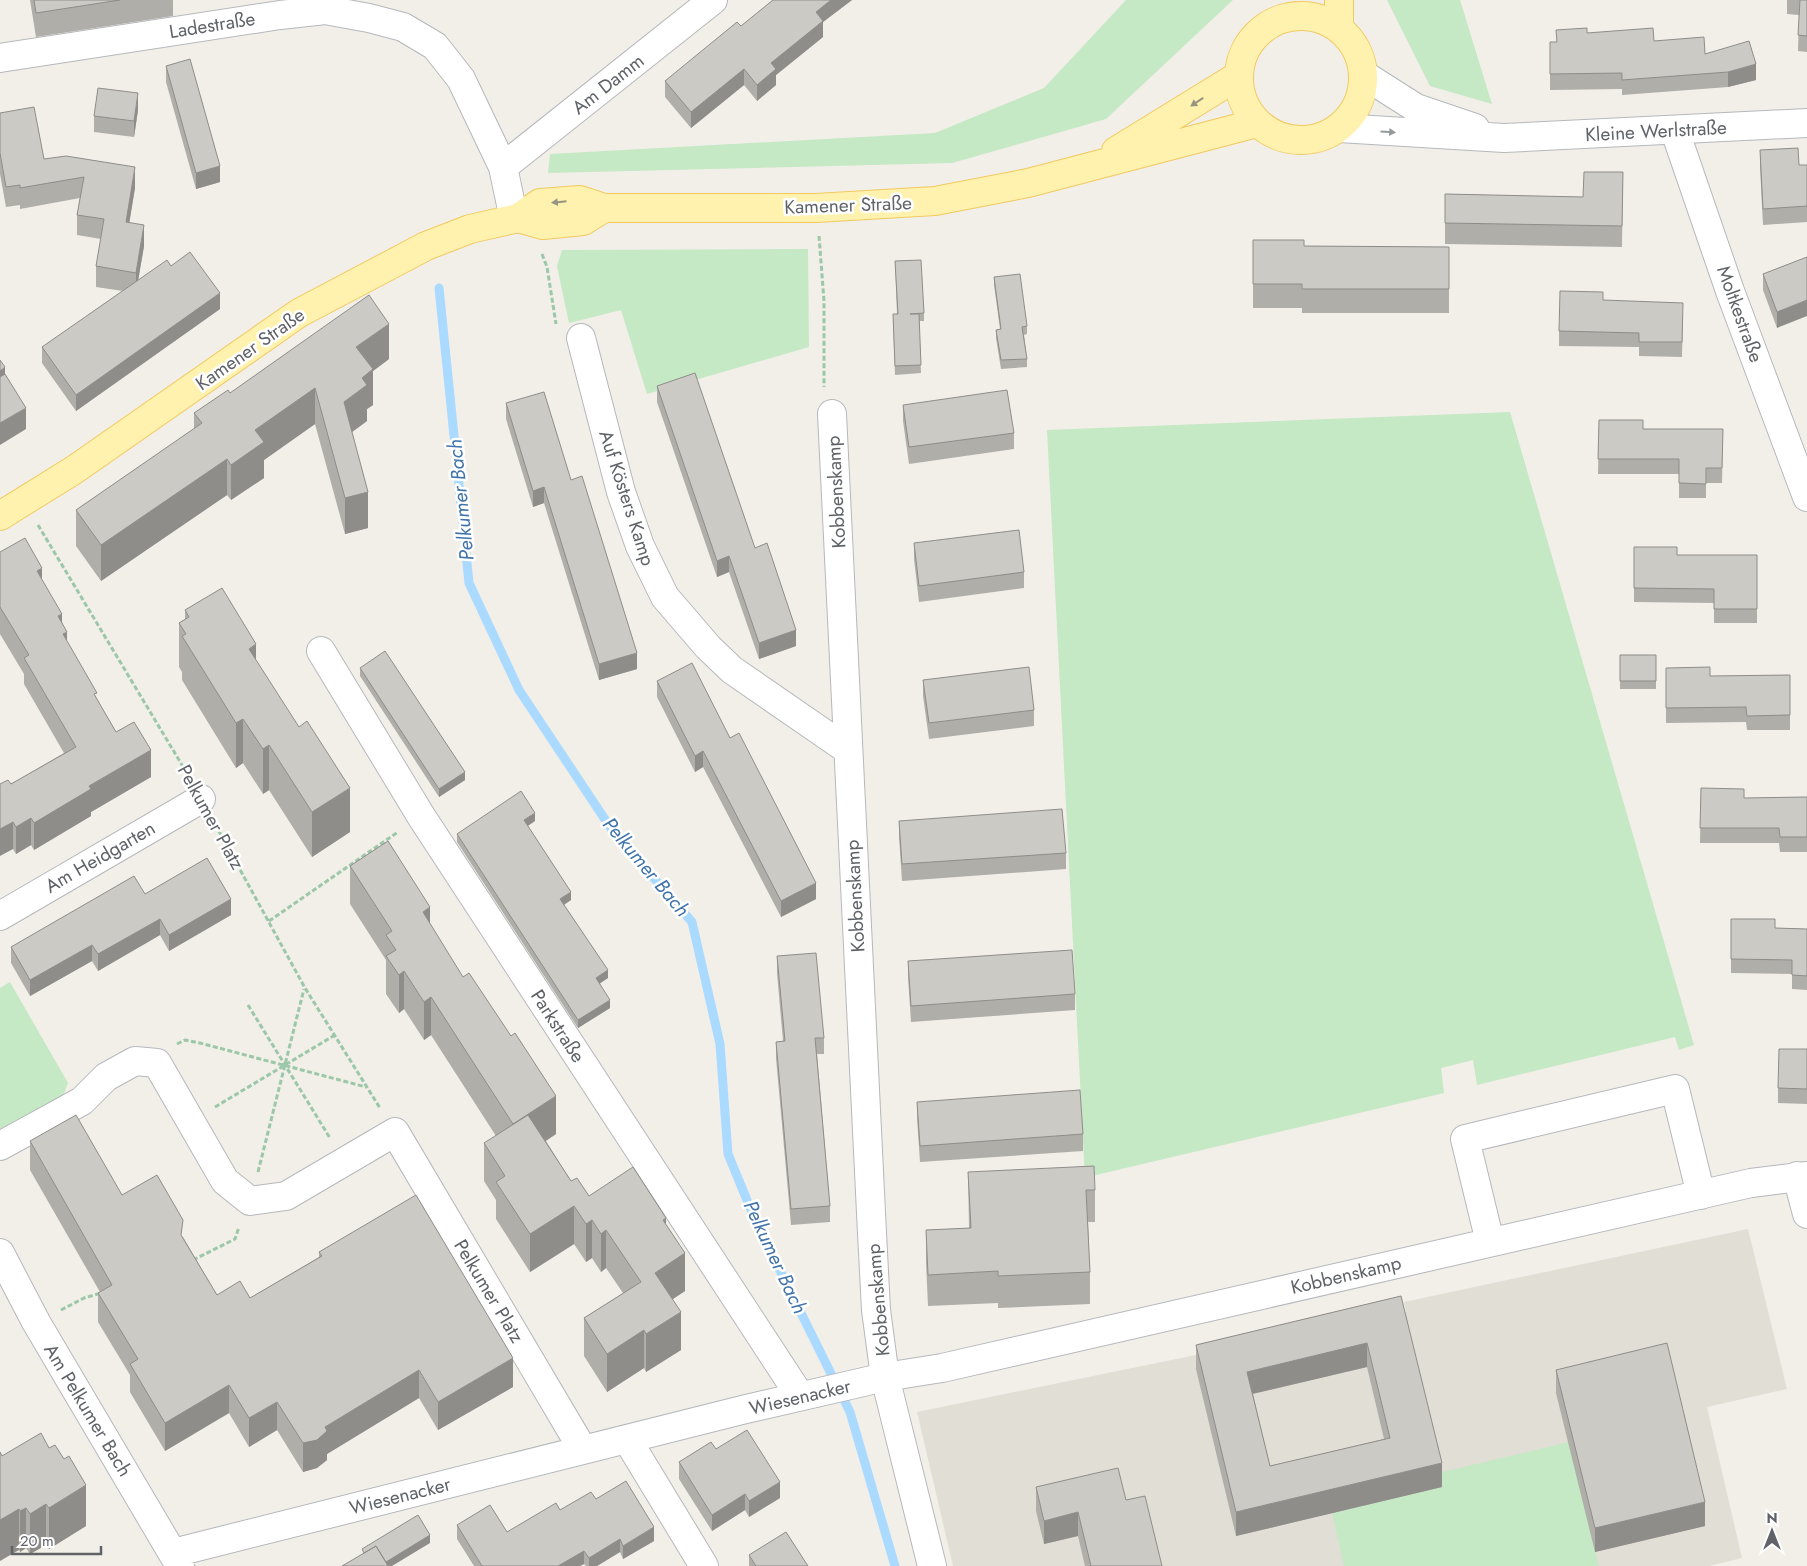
<svg xmlns="http://www.w3.org/2000/svg" width="1807" height="1566" font-family="Jost,sans-serif">
	<style>
		.education { fill: #e1ded6 }
		.green { fill: #c5e8c5 }
		.lines { fill: none; stroke-linecap: round; stroke-linejoin: round }
		.stream { stroke: #aadaff; stroke-width: 9 }
		.minor-casing { stroke: #b5b8bc; stroke-width: 30 }
		.major-casing { stroke: #f2c960; stroke-width: 30 }
		.path { stroke: #9cc7a9; stroke-width: 3; stroke-dasharray: 5 2.5; stroke-linecap: butt }
		.minor { stroke: #fff; stroke-width: 28 }
		.major { stroke: #fff2af; stroke-width: 28 }
		.wall { fill: #afaea9; fill-rule: evenodd }
		.shaded-wall { fill: #8f8d8a }
		.building { fill: #cccac5; stroke: #8f8d8a; fill-rule: evenodd }
		.oneway { fill: #979581 }
		.oneway2 { fill: #979a9d }
		.labels { text-anchor: middle; dominant-baseline: central; stroke-width: 5; stroke-linejoin: round; paint-order: stroke }
		.street-label { font-size: 19px; fill: #5f6368; stroke: #fff }
		.water-label { font-size: 20px; font-style: italic; fill: #4174aa; stroke: #fff }
	</style>
	<rect width="100%" height="100%" fill="#f1efe8"/>
	<!-- education -->
	<path class="education" d="M1748 1229 1787 1389 1707 1407 1742 1558 1709 1566H953L917 1412 1406 1312 1404 1302Z"/>
	<!-- green -->
	<path class="green" d="M1126 0H1233L1106 119 952 163 548 173 550 154 935 133 1044 88Z
		M1387 0H1460L1492 104 1430 86Z
		M808 249 809 347 647 394 621 310 569 323 557 266 562 250Z
		M1510 412 1694 1045 1679 1050 1675 1037 1477 1085 1473 1060 1441 1068 1444 1093 1096 1175 1085 1180 1047 430Z
		M10 982 68 1083 60 1104 0 1136V988Z
		M1569 1442 1599 1566H1344L1332 1513 1438 1473Z"/>
	<g class="lines">
		<!-- stream -->
		<path class="stream" d="M439 288 469 583 519 690 612 830 692 922 720 1044 728 1154 756 1222 850 1412 895 1566"/>
		<defs>
			<path id="minor" d="M0 58 280 15 325 10 369 18 403 27 435 46 461 79 503 167 514 219
				M1364 75 1416 108 1475 128
				M1339 128 1504 138 1807 123
				M1675 131 1730 291 1807 497
				M503 167 713 0
				M581 338 621 492 640 546 665 597 708 647 732 670 848 750
				M832 414 872 1233 876 1310 885 1377 942 1368 1751 1183 1807 1176
				M321 651 421 816 800 1396
				M0 916 201 799
				M0 1146 82 1101 106 1077 135 1061 157 1063 225 1181 250 1201 286 1196 395 1132 583 1450
				M1797 1176 1807 1214
				M1490 1242 1465 1139 1675 1089 1701 1195
				M0 1253 36 1322 180 1566
				M627 1439 704 1566
				M173 1553 746 1409 885 1377 932 1566"/>
			<path id="major" d="M1239 78a62 62 0 1 1 124 0a62 62 0 1 1-124 0Z
				M1339 28V0
				M1116 151 1238 76
				M518 218 543 225 583 221 604 208
				M0 516 74 470 299 313 426 246 470 229 518 218 540 203 580 200 604 208H816L935 201 1028 183 1257 123"/>
		</defs>
		<!-- minor casing -->
		<use href="#minor" class="minor-casing"/>
		<!-- major casing -->
		<use href="#major" class="major-casing"/>
		<!-- path -->
		<path class="path" d="M819 236 824 301V387
			M542 254 547 267 556 324
			M38 525 188 775
			M215 824 305 988 380 1108
			M269 921 398 832
			M248 1005 330 1138
			M177 1044 185 1040 200 1043 366 1087
			M215 1107 335 1035
			M258 1172 304 989
			M193 1260 235 1239 239 1227
			M61 1310 84 1298 101 1293"/>
		<!-- minor -->
		<use href="#minor" class="minor"/>
		<!-- major -->
		<use href="#major" class="major"/>
	</g>
	<!-- wall -->
	<path class="wall" d="M30 0H173V16L36 37Z
		M773 0H852L823 22V37L776 75V85L757 101 744 85 691 128 665 97V81L741 26Z
		M1787 0H1807V52L1798 51 1799 15 1787 14Z
		M1587 33 1654 41 1705 54 1756 80 1728 87 1622 95V89L1550 90V42H1556Z
		M166 66 220 182 196 189 166 82Z
		M138 110 134 137 94 132V116Z
		M0 113 44 159 135 188 129 223 144 246 138 280 171 266 220 309 76 411 42 363V347L123 291 96 287V266L101 239 77 235V215L80 198 20 209V205L6 207 0 174Z
		M1760 150 1799 165H1807V222L1763 225 1760 167Z
		M1623 172 1622 247 1445 244V194L1583 197Z
		M1253 240 1304 246 1449 247V313H1302V308H1253Z
		M1807 257 1777 328 1763 290V274Z
		M895 261 924 313V321H919L921 373 895 375 893 322V314H897Z
		M994 277 1027 326V334L1024 335 1027 359V367L1001 369 996 338V330L1000 329 994 285Z
		M1603 300 1683 317 1682 357 1639 356V347L1559 346V331Z
		M389 359 373 371V405L367 409V421L352 432 368 528 345 534 315 424 264 460V478L231 500 227 495 101 581 76 546V510L194 429V413L230 393Z
		M657 386 755 548 796 646 759 659 729 572 717 577 657 402Z
		M506 403 571 480 637 669 599 680 544 503 533 507 506 419Z
		M903 405 1014 433V449L909 464 903 421Z
		M1599 420 1643 429H1723L1722 483H1706V498H1679V474H1598Z
		M914 543 1024 572V588L919 602 914 559Z
		M1634 547 1677 555H1757V623H1714V603L1634 602Z
		M0 552 42 581 62 622 67 642 97 699 116 732 151 777 91 812V816L34 850 31 845 16 854 13 849 11 784 64 753 24 684V674L0 634Z
		M185 610 256 660 350 832 312 857 269 790 263 794 243 763 236 768 182 680V672L179 667V623L185 619Z
		M1620 655H1656V689H1620Z
		M360 668 465 780 439 797 360 676Z
		M1666 668 1710 676 1790 675V730H1747L1746 722 1666 723Z
		M923 680 1034 710V726L929 739 923 696Z
		M657 681 816 899 781 917 703 767 695 772 657 697Z
		M1701 788 1744 798 1807 797V852H1780L1779 843H1700Z
		M535 821 528 826 571 900 564 905 608 978 600 983 610 1008 578 1028 457 842V834Z
		M899 821 1066 853V869L902 881 899 837Z
		M350 866 430 924 556 1134 546 1141 571 1181 589 1196 666 1226 685 1291 672 1299 681 1350 646 1372 644 1368 607 1392 584 1356V1318L623 1293 606 1268 601 1272 592 1258 586 1262 574 1244 530 1272 496 1219V1200L484 1181V1143L496 1136 431 1035 424 1040 404 1009 399 1013 386 994V960L350 904Z
		M145 894 231 915 169 951 160 935 98 971 92 961 30 996 11 963V947Z
		M1731 919 1775 928 1807 929V990L1792 989V974L1731 973Z
		M777 956 824 1038V1054H817L830 1206V1222L791 1225 776 1058V1042L783 1041 777 973Z
		M908 961 1075 994V1010L911 1022 908 977Z
		M1807 1049V1104L1778 1103V1088Z
		M917 1102 1083 1134V1151L920 1162 917 1118Z
		M30 1141 122 1195 183 1237 217 1295 250 1298 319 1257V1252L513 1387 438 1430 419 1398 327 1454V1460L317 1468 303 1472 277 1430 249 1447 229 1413 165 1451 130 1392V1375L98 1322V1293L100 1292 30 1170Z
		M968 1172 1095 1190V1222H1088L1090 1272V1304L998 1308V1303L928 1306 926 1262V1230L969 1228Z
		M1401 1296 1442 1487 1236 1536 1196 1369V1345ZM1367 1367 1384 1439 1270 1466 1253 1394Z
		M1556 1370 1705 1526 1595 1552 1556 1393Z
		M716 1449 780 1498 749 1517 745 1510 712 1531 679 1479V1462Z
		M2 1456 86 1526 49 1549 46 1545 30 1554 26 1548 20 1552 19 1550Z
		M1036 1487 1126 1500 1162 1566H1085L1078 1536 1044 1544 1036 1511Z
		M596 1499 654 1541 623 1559 620 1552 597 1566H586L584 1564 580 1566H474L457 1539V1525L507 1532 560 1510Z
		M749 1555 808 1566H749Z"/>
	<!-- shaded-wall -->
	<path class="shaded-wall" d="M831 0H852L823 22V37L776 75V85L757 101V85L771 63 816 12Z
		M1756 64V80L1728 87V72Z
		M744 69V85L691 128V112Z
		M138 93V110L134 137V121Z
		M220 166V182L196 189V173Z
		M135 167V188L126 243V222Z
		M144 225V246L136 293V273Z
		M220 293V309L76 411V395Z
		M1807 300V316L1777 328V312Z
		M389 324V359L373 371V405L367 409V421L344 438V402L356 347Z
		M5 367V388L0 392V371Z
		M315 388V424L264 460V478L231 500V465L255 430Z
		M26 408V429L0 445V423Z
		M227 459V495L101 581V545Z
		M544 487V503L533 507V491Z
		M368 492V528L345 534V498Z
		M729 556V572L717 577V561Z
		M42 568V595L37 571Z
		M62 614V641L58 616Z
		M796 630V646L759 659V643Z
		M67 632V659L63 634Z
		M256 644V689L249 649Z
		M637 653V669L599 680V664Z
		M243 719V763L236 768V723Z
		M269 745V790L263 794V749Z
		M151 750V777L91 812V816L34 850V823L89 786Z
		M703 751V767L695 772V756Z
		M465 772V780L439 797V789Z
		M350 788V832L312 857V812Z
		M535 813V821L524 828V820Z
		M31 818V845L16 854V827Z
		M13 822V849L0 856V829Z
		M816 883V899L781 917V901Z
		M571 892V900L560 907V899Z
		M231 899V915L169 951V935Z
		M430 907V945L423 912Z
		M160 919V935L98 971V954Z
		M92 945V961L30 996V980Z
		M608 970V978L596 986V978Z
		M404 971V1009L399 1013V975Z
		M431 997V1035L424 1040V1002Z
		M610 1000V1008L578 1028V1020Z
		M556 1096V1134L513 1162V1124Z
		M574 1206V1244L530 1272V1234Z
		M666 1218V1256L663 1220Z
		M592 1220V1258L586 1262V1224Z
		M606 1230V1268L601 1272V1234Z
		M685 1253V1291L655 1311V1273Z
		M681 1312V1350L646 1372V1334Z
		M644 1330V1368L607 1392V1354Z
		M1367 1343V1367L1247 1395V1372Z
		M513 1358V1387L438 1430V1402Z
		M419 1370V1398L327 1454V1460L317 1468 303 1472V1443L325 1427Z
		M229 1385V1413L165 1451V1423Z
		M277 1402V1430L249 1447V1418Z
		M1442 1463V1487L1236 1536V1512Z
		M780 1482V1498L749 1517V1501Z
		M86 1485V1526L49 1549V1508Z
		M745 1494V1510L712 1531V1515Z
		M1705 1502V1526L1595 1552V1528Z
		M46 1504V1545L30 1554V1514Z
		M26 1508V1548L20 1552V1511Z
		M19 1509V1550L0 1561V1520Z
		M1078 1512V1536L1044 1544V1521Z
		M654 1527V1541L623 1559V1546Z
		M430 1535V1543L392 1566H378Z
		M620 1539V1552L597 1566H589V1558Z
		M584 1551V1564L580 1566H558Z"/>
	<!-- building -->
	<path class="building" d="M34 0H120L36 13Z
		M773 0H831L816 12 823 21 771 63 776 69 757 85 744 69 691 112 665 81 737 22 741 26Z
		M1800 0H1807V36L1798 35Z
		M1587 28V33L1653 28 1654 41 1704 37 1705 54 1749 41 1756 64 1728 72 1622 80V73L1550 74V42H1557L1556 30Z
		M190 59 220 166 196 173 166 66Z
		M98 88 138 93 134 121 94 116Z
		M34 107 44 159 66 156 135 167 126 222 144 225 136 273 96 266 104 219 77 215 84 177 20 188V185L6 187 0 153V113Z
		M1798 148 1799 165H1807V206L1763 209 1760 150Z
		M1584 172H1623L1622 226 1445 223V194L1583 197Z
		M1253 240H1304V246L1449 247V289H1302V284H1253Z
		M190 252 220 293 76 395 42 347 167 260 171 266Z
		M1807 257V300L1777 312 1763 274Z
		M921 260 924 313 910 314H919L921 365 895 366 893 314H898L895 261Z
		M1020 274 1027 326 1022 327 1027 359 1001 360 996 330 1001 329 994 277Z
		M1560 291 1603 292V300L1683 303 1682 342H1639V333L1559 331Z
		M369 295 389 324 356 347 373 369 362 378 367 385 344 402 368 492 345 498 315 388 255 430 264 442 231 465 227 459 101 545 76 510 202 423 194 413 228 390 230 393Z
		M0 360 5 367 0 371Z
		M695 373 755 548 767 543 796 630 759 643 729 556 717 561 657 386Z
		M5 374 26 408 0 423V377Z
		M1007 390 1014 433 909 447 903 405Z
		M544 392 571 480 582 476 637 653 599 664 544 487 533 491 506 403Z
		M1599 420H1643V429H1723L1722 468H1706V484L1679 483V459H1598Z
		M1019 530 1024 572 919 586 914 543Z
		M25 538 42 568 37 571 62 614 58 616 67 632 63 634 97 693 94 694 116 732 134 722 151 750 89 786 91 789 34 823 31 818 16 827 13 822 0 829V784L8 780 11 784 76 747 24 658 29 655 0 607V552Z
		M1634 547H1677V555H1757V609H1714V589L1634 588Z
		M222 588 256 644 249 649 299 727 307 721 350 788 312 812 269 745 263 749 243 719 236 723 182 636 186 634 179 623 189 617 185 610Z
		M385 651 465 772 439 789 360 668Z
		M1620 655H1656V681H1620Z
		M692 663 730 738 739 733 816 883 781 901 703 751 695 756 657 681Z
		M1029 667 1034 710 929 723 923 680Z
		M1710 667V676L1790 675V715L1747 716 1746 707 1666 708V668Z
		M1701 788 1744 789V798L1807 797V837H1780L1779 828H1700Z
		M521 791 535 813 524 820 571 892 560 899 608 970 596 978 610 1000 578 1020 457 834Z
		M1062 809 1066 853 902 864 899 821Z
		M388 841 430 907 423 912 463 977 469 973 511 1036 515 1033 556 1096 513 1124 431 997 424 1002 404 971 399 975 386 956 396 950 386 935 392 931 350 866Z
		M207 858 231 899 169 935 160 919 98 954 92 945 30 980 11 947 134 876 145 894Z
		M1731 919H1775V928L1807 929V976L1792 975V960L1731 959Z
		M1072 950 1075 994 911 1006 908 961Z
		M816 953 824 1038H815L830 1206 791 1209 776 1042 785 1041 777 956Z
		M1779 1049H1807V1089L1778 1088Z
		M1080 1090 1083 1134 920 1146 917 1102Z
		M76 1115 122 1195 157 1175 183 1220 181 1235 217 1295 240 1281 250 1298 322 1256 319 1252 416 1195 513 1358 438 1402 419 1370 325 1427 327 1431 317 1440 303 1443 277 1402 249 1418 229 1385 165 1423 130 1364 138 1359 98 1293 112 1285 30 1141Z
		M528 1115 571 1181 577 1178 589 1196 633 1167 666 1218 663 1220 685 1253 655 1273 681 1312 646 1334 644 1330 607 1354 584 1318 641 1282 606 1230 601 1234 592 1220 586 1224 574 1206 530 1234 496 1182 505 1176 484 1143Z
		M1094 1166 1095 1190H1086L1090 1272 998 1276V1271L928 1275 926 1230 971 1228 968 1172Z
		M1401 1296 1442 1463 1236 1512 1196 1345ZM1367 1343 1390 1438 1270 1466 1247 1372Z
		M1667 1343 1705 1502 1595 1528 1556 1370Z
		M747 1430 780 1482 749 1501 745 1494 712 1515 679 1462 711 1442 716 1449Z
		M41 1433 49 1448 55 1445 64 1459 69 1456 86 1485 49 1508 46 1504 30 1514 26 1508 20 1511 19 1509 0 1520V1452L2 1456Z
		M1118 1468 1126 1500 1145 1496 1162 1566H1091L1078 1512 1044 1521 1036 1487Z
		M626 1481 654 1527 623 1546 620 1539 589 1558 584 1551 558 1566H482L457 1525 490 1505 507 1532 556 1503 560 1510 591 1492 596 1499Z
		M418 1515 430 1535 386 1562 376 1546 364 1553 362 1549Z
		M786 1532 808 1566H756L749 1555Z
		M376 1546 388 1566H342Z"/>
	<!-- one-way arrows -->
	<defs><path id="oneway-solid" d="M-6-.8H1V-3.2L6.5 0L1 3.2V.8H-6Z" transform="scale(1.25)"/></defs>
	<g class="oneway">
		<use href="#oneway-solid" transform="translate(1197 102) rotate(147)"/>
		<use href="#oneway-solid" transform="translate(559 202) rotate(174)"/>
	</g>
	<use class="oneway2" href="#oneway-solid" transform="translate(1388 132) rotate(4)"/>
	<g class="labels">
		<!-- street labels -->
		<g class="street-label">
			<text transform="translate(212 25) rotate(-9)">Ladestraße</text>
			<text transform="translate(608 84) rotate(-38)">Am Damm</text>
			<text transform="translate(1656 131) rotate(-3)">Kleine Werlstraße</text>
			<text transform="translate(848 205) rotate(-2)">Kamener Straße</text>
			<text transform="translate(1740 314) rotate(70)">Moltkestraße</text>
			<text transform="translate(250 349) rotate(-35)">Kamener Straße</text>
			<text transform="translate(836 492) rotate(-93)">Kobbenskamp</text>
			<text transform="translate(627 498) rotate(72)">Auf Kösters Kamp</text>
			<text transform="translate(211 817) rotate(61)">Pelkumer Platz</text>
			<text transform="translate(100 857) rotate(-30)">Am Heidgarten</text>
			<text transform="translate(855 896) rotate(-93)">Kobbenskamp</text>
			<text transform="translate(558 1026) rotate(57)">Parkstraße</text>
			<text transform="translate(1346 1275) rotate(-13)">Kobbenskamp</text>
			<text transform="translate(489 1291) rotate(59)">Pelkumer Platz</text>
			<text transform="translate(878 1300) rotate(-95)">Kobbenskamp</text>
			<text transform="translate(800 1397) rotate(-13)">Wiesenacker</text>
			<text transform="translate(88 1410) rotate(59)">Am Pelkumer Bach</text>
			<text transform="translate(400 1496) rotate(-14)">Wiesenacker</text>
		</g>
		<!-- water labels -->
		<g class="water-label">
			<text transform="translate(461 500) rotate(-96)">Pelkumer Bach</text>
			<text transform="translate(646 867) rotate(50)">Pelkumer Bach</text>
			<text transform="translate(775 1257) rotate(65)">Pelkumer Bach</text>
		</g>
	</g>
	<!-- north arrow -->
	<g transform="translate(1772 1531)" stroke="#ffffff" stroke-width="4" paint-order="stroke">
	<path d="M0-4L9 19L0 12L-9 19Z" fill="#5f6368"/>
	<text y="-8" font-size="14" font-weight="bold" text-anchor="middle" fill="#5f6368">N</text>
	</g>
	<!-- scale -->
	<path d="M12 1546v8h89v-8" fill="none" stroke="#5f6368" stroke-width="2.5"/>
	<text x="20" y="1546" font-size="15" fill="#5f6368" stroke="#ffffff" stroke-width="4" paint-order="stroke">20 m</text>
</svg>
